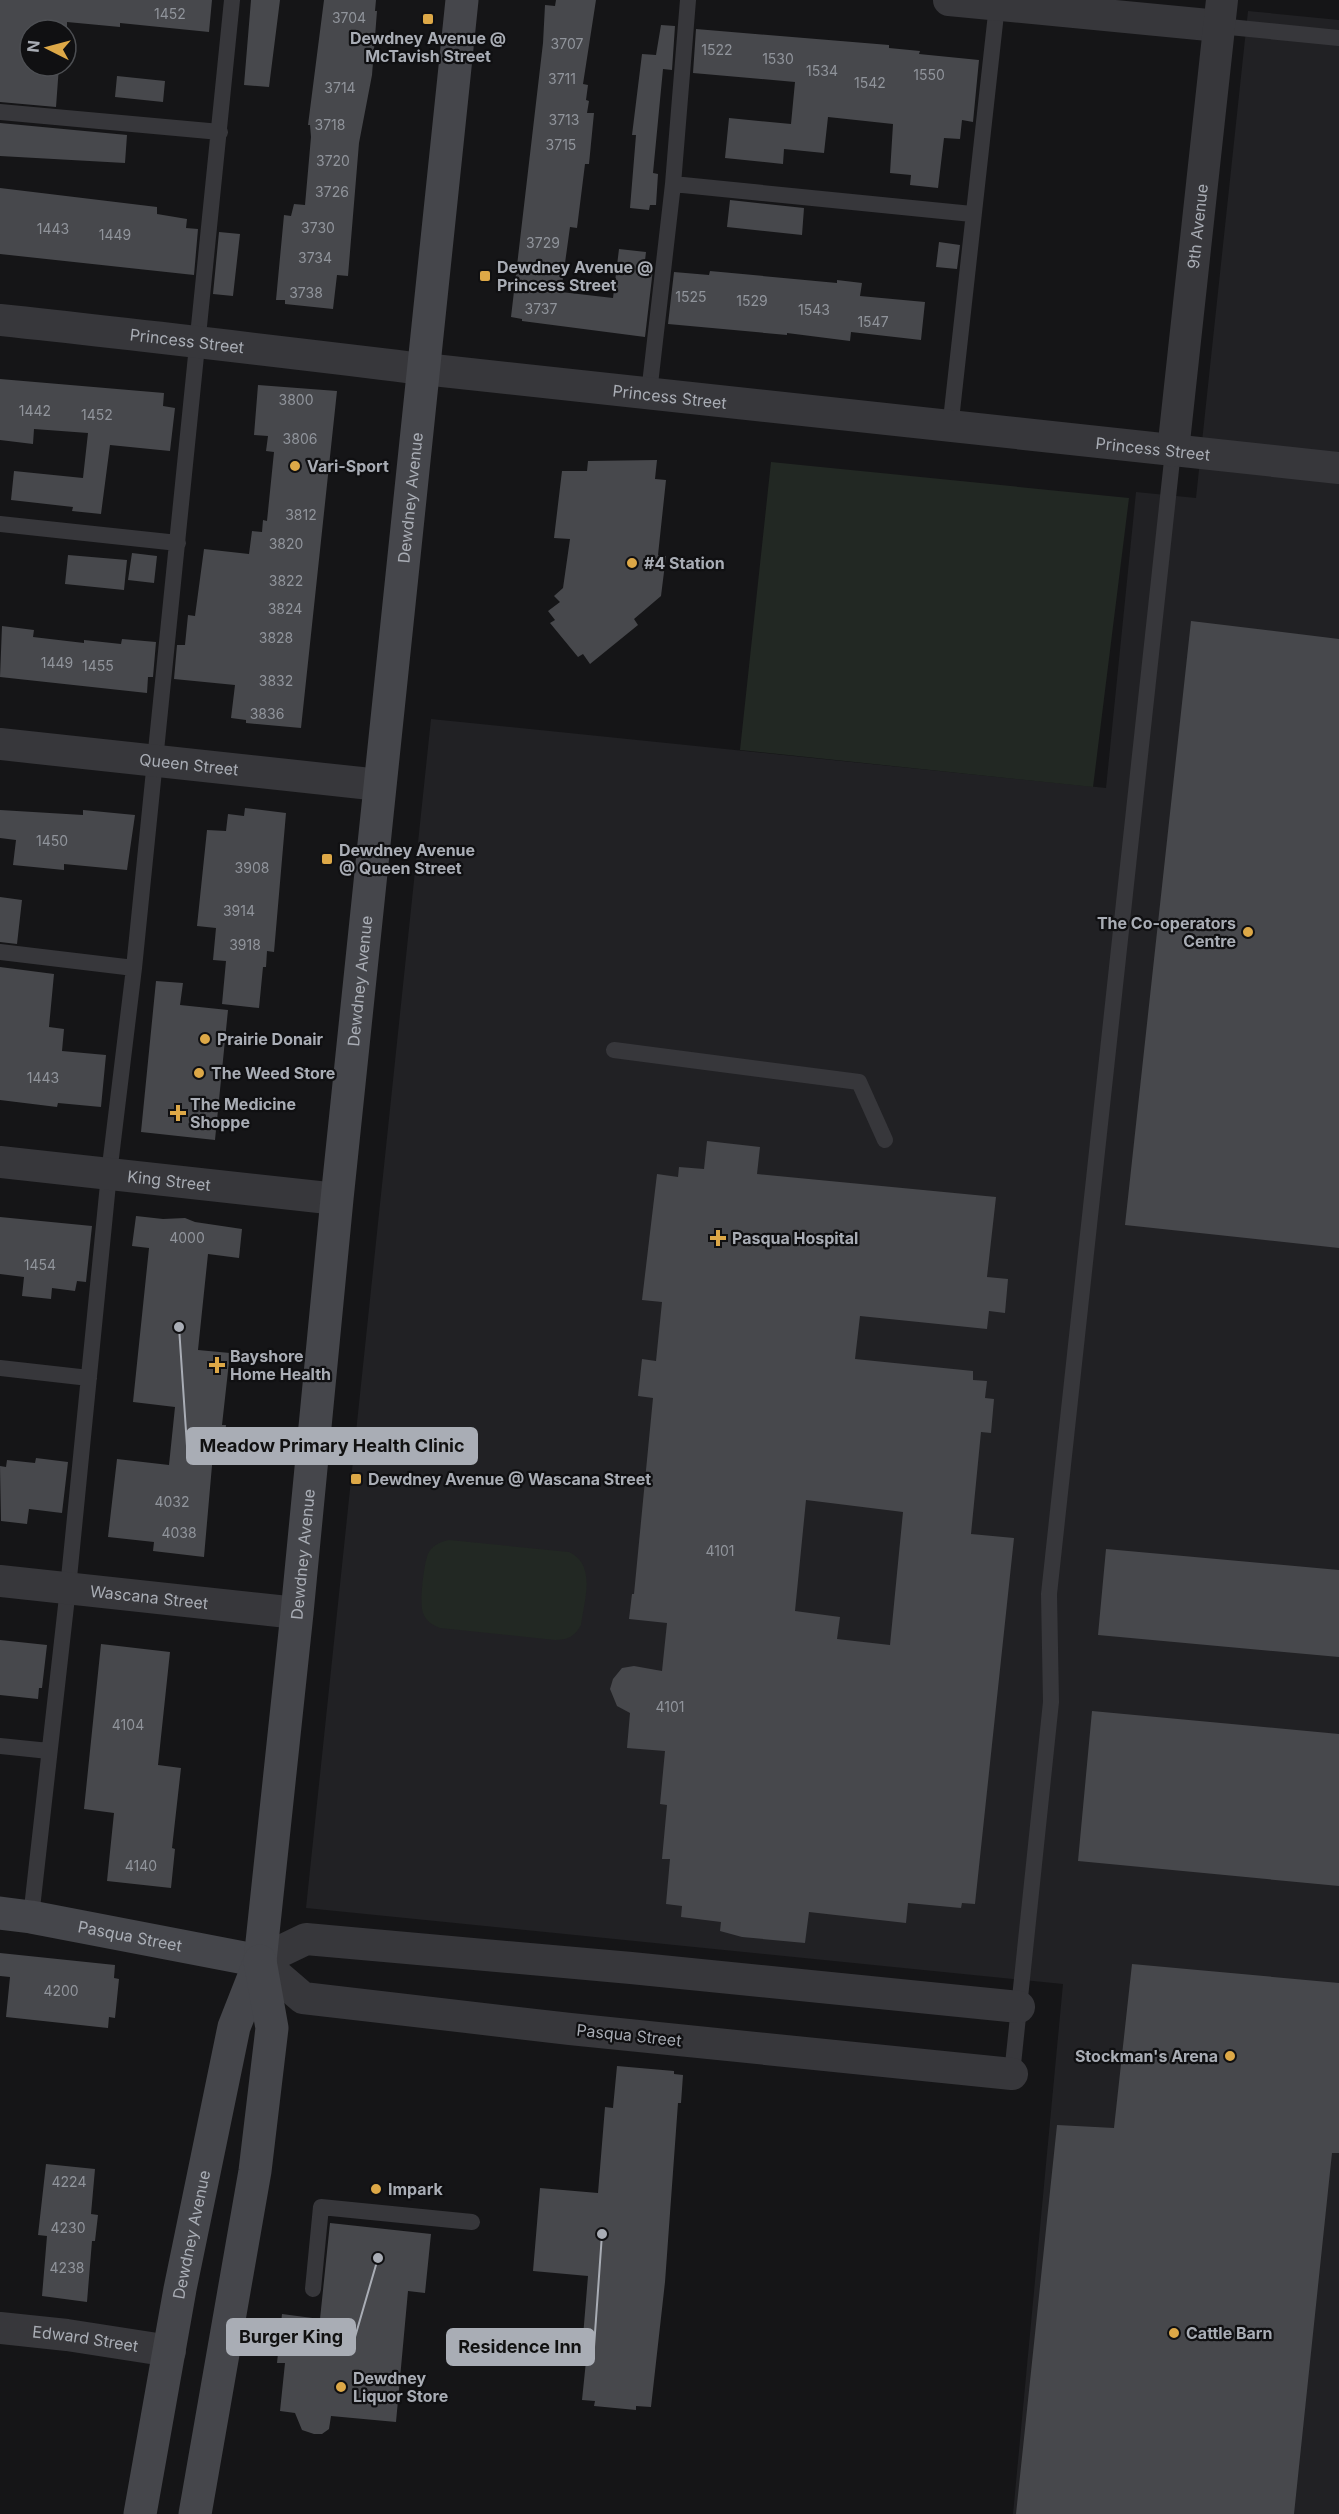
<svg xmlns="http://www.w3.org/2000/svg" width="1339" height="2514" font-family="Inter,sans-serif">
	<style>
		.built { fill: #212124 }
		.green { fill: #222823 }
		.building { fill: #47484c; fill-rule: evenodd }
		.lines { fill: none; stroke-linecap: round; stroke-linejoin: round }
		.lane { stroke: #37373b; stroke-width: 16 }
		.street { stroke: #37373b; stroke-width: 32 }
		.secondary { stroke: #45464b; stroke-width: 33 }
		.poi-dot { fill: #dda847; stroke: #101012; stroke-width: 2 }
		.labels { text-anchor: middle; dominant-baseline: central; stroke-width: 4.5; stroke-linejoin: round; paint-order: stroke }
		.number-label { font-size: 14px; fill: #90949b }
		.poi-label { font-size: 16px; font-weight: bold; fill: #a9adb5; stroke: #101012; text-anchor: start }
		.street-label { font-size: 16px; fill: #a9adb5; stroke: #101012 }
		.leader { fill: none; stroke: #a9adb5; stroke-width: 2 }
		.callout-dot { fill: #a9adb5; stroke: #101012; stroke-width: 2 }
		.callout { fill: #a9adb5; stroke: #a9adb5; stroke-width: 2 }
		.callout-label { font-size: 18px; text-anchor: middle; font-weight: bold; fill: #111 }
	</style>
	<rect width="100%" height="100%" fill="#151517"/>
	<!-- built -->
	<path class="built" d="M1248 11 1339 20V2514H1013L1063 1984 306 1908 431 719 1106 788 1136 492 1196 498Z"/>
	<!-- green -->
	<path class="green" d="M771 462 1129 498 1093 787 740 750Z
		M449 1540 569 1552C597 1565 584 1601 581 1625 575 1636 568 1640 555 1640L440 1628C432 1625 426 1621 423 1613 419 1604 424 1560 429 1552 434 1544 441 1542 449 1540Z"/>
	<!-- building -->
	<path class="building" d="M0 0H212L209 32 120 23V27L67 22V30H30V66H59L56 107 0 102Z
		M251 0H280L269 87 244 85Z
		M324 0H376L375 11H377L372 75 359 143 348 276 337 275 333 309 285 304V300H276L284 215 291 216 294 204 305 205 311 137 310 125H308Z
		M556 0H596L583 84 588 85 586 100 589 101 587 113H594L589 164H585L577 228 570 227 561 292 613 298 619 249 646 252 644 269H653L645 337 522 321V319L511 317 543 43 545 5 555 6Z
		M661 25 675 26 672 70 663 69 653 173 658 174 656 205H650L649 210 630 208 636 135H632L642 54 656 55Z
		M696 29 889 45V48L920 51 919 54 979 60 973 122 962 120 960 139 944 138 938 188 910 185 911 175 890 173 893 124 828 117 824 153 784 149 783 164 725 158 729 118 791 124 795 82 693 73Z
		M117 76 165 81 163 102 115 97Z
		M0 123 127 135 125 163 0 156Z
		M0 188 157 207V214L187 219 186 228 198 229 194 275 0 254Z
		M730 200 804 208 802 235 727 227Z
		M219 232 240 234 233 296 213 294Z
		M939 242 960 245 957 269 936 267Z
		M710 271 837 283V280L862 283 860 296 925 302 921 340 851 332 850 341 787 333V335L668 324 674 272 709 275Z
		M0 379 164 393 163 406 175 408 170 451 110 445 101 514 72 511 73 507 11 500 14 471 83 478 88 433 34 429 33 444 0 440Z
		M258 385 337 391 301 728 246 723V720L231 718 235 685 174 679 177 645H185L188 615 195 616 204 549 249 554 252 531 262 532 263 520 267 521 274 452 266 451 268 436 254 435Z
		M657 460 655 479 666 480 658 555 666 556 661 596 634 619 638 625 590 664 583 654 578 657 550 623 555 620 548 611 560 602 554 596 563 588 570 539 554 538 562 471H587L588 461Z
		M132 553 157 556 154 583 128 580Z
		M68 555 127 560 124 590 65 584Z
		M1191 621 1339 639V1248L1125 1225Z
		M2 626 34 630 33 637 84 643V640L121 644 122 639 156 642 153 677H148L147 693 0 677Z
		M245 808 286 813 274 952 267 951 266 967H263L259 1008 222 1004 226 961 213 960 216 928 197 926 207 830 226 831 228 814 244 816Z
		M0 810 83 815V810L135 815 127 870 64 864V870L13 865 16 840 0 838Z
		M0 897 22 900 17 944 0 942Z
		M0 967 54 974 49 1027 64 1029 62 1051 106 1055 101 1107 58 1103 57 1107 0 1100Z
		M156 981 183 983 180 1005 228 1010 215 1140 141 1132Z
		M707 1141 760 1147 757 1174 996 1197 987 1277 1008 1279 1005 1313 989 1311 987 1329 860 1316 855 1359 973 1371V1380L987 1381 985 1398 994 1399 991 1433 981 1432 971 1534 1014 1538 975 1904 962 1903 961 1908 908 1903 906 1923 809 1912 805 1943 742 1937 720 1931 721 1922 681 1917 682 1906 666 1904 670 1859H662L667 1805 660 1804 665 1751 627 1748 630 1713 617 1706 610 1689 613 1679 622 1668 634 1666 662 1671 667 1623 629 1619 632 1594H634L653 1398 638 1396 642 1359 656 1361 662 1302 642 1300 657 1174 678 1177 679 1167 704 1169ZM806 1500 903 1512 890 1645 837 1639 840 1617 795 1611Z
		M136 1216 163 1219 185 1218 195 1222 242 1229 239 1258 208 1254 198 1350 230 1353 222 1425H226L223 1455 213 1454 204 1557 153 1551 154 1542 108 1537 117 1459 169 1465 175 1407 133 1402 149 1248 132 1246Z
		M0 1217 92 1226 86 1282 77 1281 75 1291 52 1288 51 1299 22 1296 24 1277 0 1274Z
		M36 1458 68 1462 62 1513 29 1509 27 1524 1 1521 0 1466 6 1467 7 1460 35 1463Z
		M1106 1549 1339 1570V1657L1098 1635Z
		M0 1640 47 1645 42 1688H39L38 1699 0 1695Z
		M101 1644 170 1652 158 1765 181 1768 172 1848 175 1849 171 1888 107 1881 114 1813 84 1809Z
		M1092 1711 1339 1734V1886L1078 1861Z
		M0 1953 115 1965 114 1978 119 1979 115 2018 109 2017 108 2028 6 2017 10 1977 0 1976Z
		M1132 1964 1339 1983V2153H1332L1294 2514H1016L1057 2125 1114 2128Z
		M617 2066 674 2071V2074L683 2075 681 2103H678L665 2282 651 2407 636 2406V2410L594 2406 595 2401 582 2400 586 2361H581L588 2276 533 2271 540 2188 598 2193 605 2107 613 2108Z
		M46 2164 95 2169 91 2214 98 2215 95 2241H92L87 2302 42 2296 47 2236 38 2235Z
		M330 2223 431 2234 425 2293 408 2291 396 2422 331 2416 329 2429 322 2434H314L302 2430 295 2413 280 2411 285 2363H277L282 2314 320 2319Z"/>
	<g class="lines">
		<!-- lane -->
		<path class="lane" d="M1219 26 1339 38
			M0 112 220 132
			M673 184 972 214
			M649 393 673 184 688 0
			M950 429 997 5
			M0 524 178 543
			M0 952 134 968
			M614 1050 859 1082 885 1140
			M0 1368 89 1378
			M0 1746 49 1751
			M31 1917 68 1588 109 1174 134 968 232 0
			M1012 2074 1051 1702 1049 1594 1173 451
			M313 2289 321 2207 472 2222"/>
		<!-- street -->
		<g class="street">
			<path d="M949 0 1219 26"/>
			<path id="s1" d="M0 320C142 335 282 352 424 369 729 404 1034 437 1339 468"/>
			<path id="s2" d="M1173 451 1222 0"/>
			<path id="s3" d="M0 744 380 785"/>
			<path id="s4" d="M0 1162 337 1199"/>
			<path id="s5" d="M0 1581 297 1613"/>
			<path d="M1012 2074 570 2029 303 1998 260 1961 306 1939 631 1968 1019 2007"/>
			<path id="s6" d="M0 2328 67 2335 170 2351"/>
		</g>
		<!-- secondary -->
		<g class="secondary">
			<path id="s7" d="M0 1913 31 1917 260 1961"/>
			<path id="s8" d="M140 2514 180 2289 234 2027 260 1961 297 1613 337 1199 462 0"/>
			<path d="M195 2514 255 2171 272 2028 260 1961"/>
		</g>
	</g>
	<!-- markers -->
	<g class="poi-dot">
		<rect x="422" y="13" width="12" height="12" rx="3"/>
		<rect x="479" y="270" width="12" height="12" rx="3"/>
		<circle cx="295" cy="466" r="6"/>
		<circle cx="632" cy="563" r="6"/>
		<rect x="321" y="853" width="12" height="12" rx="3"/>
		<circle cx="1248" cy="932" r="6"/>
		<circle cx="205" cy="1039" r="6"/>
		<circle cx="199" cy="1073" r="6"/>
		<path d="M175 1104h6v6h6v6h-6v6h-6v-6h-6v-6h6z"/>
		<path d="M715 1229h6v6h6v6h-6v6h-6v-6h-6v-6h6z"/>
		<path d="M214 1356h6v6h6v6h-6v6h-6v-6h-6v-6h6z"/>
		<rect x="350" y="1473" width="12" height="12" rx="3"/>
		<circle cx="1230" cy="2056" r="6"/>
		<circle cx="376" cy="2189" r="6"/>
		<circle cx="1174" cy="2333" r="6"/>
		<circle cx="341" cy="2387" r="6"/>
	</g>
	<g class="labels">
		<!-- number labels -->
		<g class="number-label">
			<text x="170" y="13">1452</text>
			<text x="349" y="17">3704</text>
			<text x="567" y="43">3707</text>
			<text x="717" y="49">1522</text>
			<text x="778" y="58">1530</text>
			<text x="822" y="70">1534</text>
			<text x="929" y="74">1550</text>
			<text x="562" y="78">3711</text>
			<text x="870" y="82">1542</text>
			<text x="340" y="87">3714</text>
			<text x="564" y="119">3713</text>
			<text x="330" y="124">3718</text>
			<text x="561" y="144">3715</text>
			<text x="333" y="160">3720</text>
			<text x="332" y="191">3726</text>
			<text x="318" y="227">3730</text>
			<text x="53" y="228">1443</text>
			<text x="115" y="234">1449</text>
			<text x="543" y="242">3729</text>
			<text x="315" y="257">3734</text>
			<text x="306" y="292">3738</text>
			<text x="691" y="296">1525</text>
			<text x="752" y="300">1529</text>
			<text x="541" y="308">3737</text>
			<text x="814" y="309">1543</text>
			<text x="873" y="321">1547</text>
			<text x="296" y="399">3800</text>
			<text x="35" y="410">1442</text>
			<text x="97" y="414">1452</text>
			<text x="300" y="438">3806</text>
			<text x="301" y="514">3812</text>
			<text x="286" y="543">3820</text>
			<text x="286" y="580">3822</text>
			<text x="285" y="608">3824</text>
			<text x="276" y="637">3828</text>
			<text x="57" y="662">1449</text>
			<text x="98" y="665">1455</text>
			<text x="276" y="680">3832</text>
			<text x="267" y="713">3836</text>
			<text x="52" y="840">1450</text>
			<text x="252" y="867">3908</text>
			<text x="239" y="910">3914</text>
			<text x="245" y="944">3918</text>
			<text x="43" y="1077">1443</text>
			<text x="187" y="1237">4000</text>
			<text x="40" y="1264">1454</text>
			<text x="172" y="1501">4032</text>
			<text x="179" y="1532">4038</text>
			<text x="720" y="1550">4101</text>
			<text x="670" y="1706">4101</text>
			<text x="128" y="1724">4104</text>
			<text x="141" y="1865">4140</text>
			<text x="61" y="1990">4200</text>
			<text x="69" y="2181">4224</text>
			<text x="68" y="2227">4230</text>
			<text x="67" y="2267">4238</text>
		</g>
		<!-- poi labels -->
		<g class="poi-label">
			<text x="428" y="38" text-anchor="middle">Dewdney Avenue @<tspan x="428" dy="18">McTavish Street</tspan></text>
			<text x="497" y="267">Dewdney Avenue @<tspan x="497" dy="18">Princess Street</tspan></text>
			<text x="307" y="466">Vari-Sport</text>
			<text x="644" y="563">#4 Station</text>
			<text x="339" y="850">Dewdney Avenue<tspan x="339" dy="18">@ Queen Street</tspan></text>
			<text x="1236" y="923" text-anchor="end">The Co-operators<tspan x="1236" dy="18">Centre</tspan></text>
			<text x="217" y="1039">Prairie Donair</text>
			<text x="211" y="1073">The Weed Store</text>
			<text x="190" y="1104">The Medicine<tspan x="190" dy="18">Shoppe</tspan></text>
			<text x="732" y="1238">Pasqua Hospital</text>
			<text x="230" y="1356">Bayshore<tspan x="230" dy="18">Home Health</tspan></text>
			<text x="368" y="1479">Dewdney Avenue @ Wascana Street</text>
			<text x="1218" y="2056" text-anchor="end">Stockman's Arena</text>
			<text x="388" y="2189">Impark</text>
			<text x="1186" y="2333">Cattle Barn</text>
			<text x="353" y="2378">Dewdney<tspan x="353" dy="18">Liquor Store</tspan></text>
		</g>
		<!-- street labels -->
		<g class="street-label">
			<text stroke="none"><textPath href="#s2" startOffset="226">9th Avenue</textPath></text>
			<text stroke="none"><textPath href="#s1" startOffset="188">Princess Street</textPath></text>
			<text stroke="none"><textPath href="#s1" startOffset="674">Princess Street</textPath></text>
			<text stroke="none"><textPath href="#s1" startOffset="1160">Princess Street</textPath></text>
			<text stroke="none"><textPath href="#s8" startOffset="2038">Dewdney Avenue</textPath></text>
			<text stroke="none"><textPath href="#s3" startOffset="190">Queen Street</textPath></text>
			<text stroke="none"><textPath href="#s8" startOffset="1552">Dewdney Avenue</textPath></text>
			<text stroke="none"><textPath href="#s4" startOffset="170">King Street</textPath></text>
			<text stroke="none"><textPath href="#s8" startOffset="976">Dewdney Avenue</textPath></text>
			<text stroke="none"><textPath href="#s5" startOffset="150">Wascana Street</textPath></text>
			<text stroke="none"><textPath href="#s7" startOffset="132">Pasqua Street</textPath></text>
			<text transform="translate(629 2035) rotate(6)">Pasqua Street</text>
			<text stroke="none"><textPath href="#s8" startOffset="284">Dewdney Avenue</textPath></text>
			<text stroke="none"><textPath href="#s6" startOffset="86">Edward Street</textPath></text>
		</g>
	</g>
	<!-- callouts -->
	<path class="leader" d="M179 1327L187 1446M378 2258L355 2337M602 2234L594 2347"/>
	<g class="callout-dot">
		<circle cx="179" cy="1327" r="6"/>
		<circle cx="378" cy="2258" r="6"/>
		<circle cx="602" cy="2234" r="6"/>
	</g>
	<g class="callout">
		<rect x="187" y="1428" width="290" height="36" rx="6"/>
		<rect x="227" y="2319" width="128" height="36" rx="6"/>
		<rect x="447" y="2329" width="147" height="36" rx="6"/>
	</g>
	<g class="callout-label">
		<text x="332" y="1452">Meadow Primary Health Clinic</text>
		<text x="291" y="2343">Burger King</text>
		<text x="520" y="2353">Residence Inn</text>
	</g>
	<!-- north arrow -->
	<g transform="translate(48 48) rotate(276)"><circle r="28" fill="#101012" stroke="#4d4f53" stroke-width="1.5"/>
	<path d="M0-4.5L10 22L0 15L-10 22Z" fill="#dda847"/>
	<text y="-9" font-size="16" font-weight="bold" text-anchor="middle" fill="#a9adb5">N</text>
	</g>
</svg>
